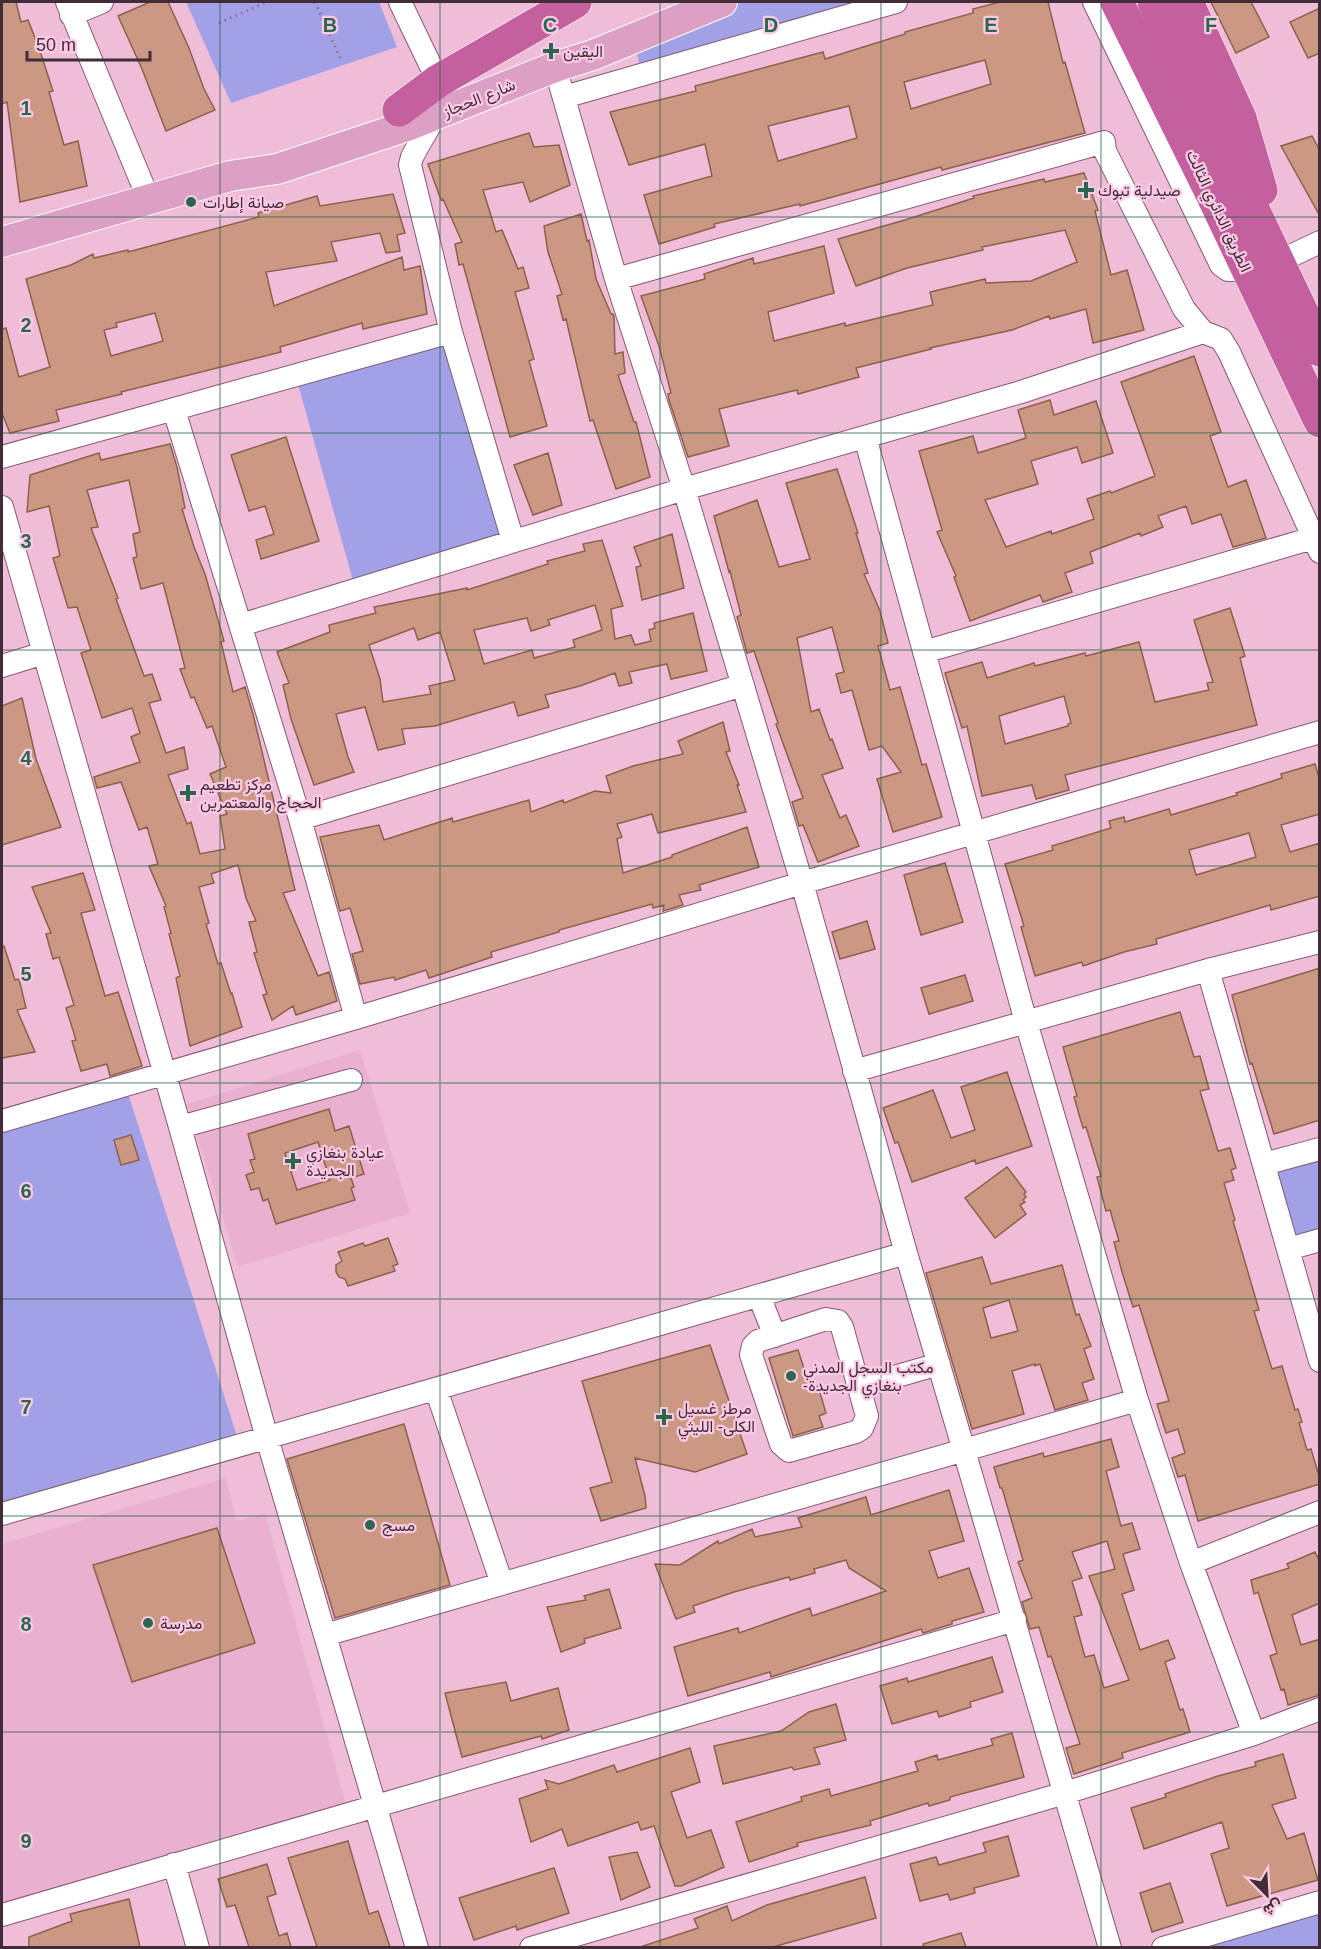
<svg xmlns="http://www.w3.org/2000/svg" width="1321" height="1949" font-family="Helvetica,Vazirmatn,sans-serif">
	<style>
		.built { fill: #eab0d0 }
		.green { fill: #a2a1e8 }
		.building { fill: #cb9983; stroke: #8e604b; stroke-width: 1.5; fill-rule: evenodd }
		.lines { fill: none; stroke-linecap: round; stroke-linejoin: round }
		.minor-casing { stroke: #855972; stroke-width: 24 }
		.major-casing { stroke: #fff; stroke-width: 32 }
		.highway-casing { stroke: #fff; stroke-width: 34 }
		.path { stroke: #906e81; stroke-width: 3; stroke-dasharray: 1.5 4.5; stroke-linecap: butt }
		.minor { stroke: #fff; stroke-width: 22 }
		.major { stroke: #dca0c4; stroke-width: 30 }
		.highway { stroke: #c4609d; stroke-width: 33 }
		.grid { fill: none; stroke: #2c664f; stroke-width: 1.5; stroke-opacity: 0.55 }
		.poi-dot { fill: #2c664f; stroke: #fdcae6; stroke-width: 2 }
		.labels { text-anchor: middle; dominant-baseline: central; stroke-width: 4.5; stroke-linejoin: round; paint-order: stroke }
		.poi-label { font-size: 16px; fill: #412d38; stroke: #fdcae6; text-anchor: start }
		.street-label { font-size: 16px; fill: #412d38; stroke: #fdcae6 }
		.grid-label { font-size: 20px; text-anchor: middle; font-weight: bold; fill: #2c664f; stroke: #fdcae6; stroke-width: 4.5; stroke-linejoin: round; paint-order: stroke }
	</style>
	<rect width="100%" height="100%" fill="#f0bdd9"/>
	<!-- built -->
	<path class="built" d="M360 1050 410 1213 238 1267 187 1104Z
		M226 1478 237 1521 265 1513 346 1804 2 1903V1544Z"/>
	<!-- green -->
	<path class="green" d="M186 2H379L397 47 231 103Z
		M726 2H895L642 75 634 40Z
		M450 333 513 541 355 588 296 377Z
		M127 1090 241 1449 2 1520V1124Z
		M1319 1150V1239L1284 1250 1261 1165Z
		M1319 1903V1947H1165Z"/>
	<!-- building -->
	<path class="building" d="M2 2H16L21 22 28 20 39 48 53 91 49 92 64 145 78 141 87 186 20 202 7 102 2 104Z
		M150 2H168L189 48 204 89 215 110 166 131 142 69 118 16Z
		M1000 2H1048L1063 63 1065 62 1085 133 942 170 941 167 800 206V204L714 224 715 227 659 244 644 195 712 176 705 144 629 165 610 112 696 91 695 86 823 52 825 59 905 34V32L973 13V9ZM985 60 991 84 911 109 904 82ZM849 106 857 138 778 161 768 126Z
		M1211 2H1251L1269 37 1236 53Z
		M1320 8V53L1308 58 1290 22Z
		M529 133 534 147 559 145 570 185 530 202 523 182 483 190 496 232 502 230 518 269 523 267 529 288 515 292 534 359 529 361 547 426 510 437 463 264 459 265 455 244 462 242 443 199 441 200 428 164Z
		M1312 136 1320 151V216L1281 146Z
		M1084 173 1098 210 1095 211 1111 275 1127 270 1144 330 1093 343 1086 309 1050 319 1049 316 1012 330 930 348 931 349 856 368 859 377 798 394 797 390 719 409 729 446 688 457 669 400 668 394 671 393 659 346 641 296 705 279 704 274 753 258 754 264 824 246 834 293 768 312 774 341 845 323V326L933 305 930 292 985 279 986 283 1031 281 1077 262 1065 230 982 247 983 250 907 268 856 286 838 239 905 220 974 198 973 196 1044 179 1045 182Z
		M393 194 405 233 397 235 400 251 386 253 380 233 331 242 337 261 266 272 274 306 402 257 404 270 420 266 427 314 363 329 362 323 280 347 281 352 121 392 122 394 56 410 59 421 10 433 2 413V329L6 328 19 377 50 367 26 279 71 265 93 254 94 258 128 250V252L259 217 258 213 317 196 320 206ZM155 313 163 341 111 356 104 330 117 327 116 323Z
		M581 214 587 241 589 240 596 279 611 314H613L614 317 615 354 623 352 625 373 618 375 634 422H636L650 477 616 489 593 420 590 421 566 319 563 320 557 296 562 294 548 252 544 226Z
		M1194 356 1221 432 1210 436 1228 487 1246 480 1266 538 1233 547 1221 514 1192 524 1186 506 1158 516 1163 527 1141 536 1140 533 1090 552 1093 563 1065 573 1072 592 1043 602 1040 595 970 621 954 577 956 576 937 532 942 530 919 451 973 436 978 453 1026 438 1018 410 1050 400 1054 415 1096 401 1113 453 1082 463 1077 447 1031 461 1038 484 985 500 1006 547 1051 531 1052 534 1094 519 1087 499 1110 491 1111 493 1155 476 1121 382Z
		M286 437 319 541 261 559 256 540 274 534 265 506 249 511 231 455Z
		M170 444 177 467 185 508 182 509 194 547 205 574 224 641 221 642 233 692 245 687 253 714 295 890 283 893 318 976 329 972 337 1001 296 1015 293 1006 272 1020 263 995 267 994 254 953 257 952 249 922 256 921 246 898 238 865 211 874 214 883 199 887 209 923 206 924 218 964 221 963 231 994 232 993 242 1027 190 1046 176 978 180 976 169 934 171 933 164 907 166 906 149 866 158 864 147 827 139 830 121 782 97 788 94 777 140 762 131 737 140 733 132 708 102 718 81 653 91 650 77 607 68 608 53 558 60 556 49 506 27 512 30 475 99 453 101 460ZM129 480 140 532 133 534 137 557 133 558 141 589 163 583 185 668 180 669 191 698 194 697 207 728 212 726 226 767 210 774 227 814 220 816 225 849 200 854 191 822 187 824 168 775 188 769 184 747 166 753 149 703 161 700 152 674 144 676 116 599 118 598 91 528 98 527 87 490Z
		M548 453 562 505 533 515 514 465Z
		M837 469 858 533H856L868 573 864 574 880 611 888 643 878 646 890 690 900 687 922 765 926 764 942 817 893 832 877 779 901 772 882 746 869 750 852 690 841 693 836 674 844 672 832 627 797 638 811 712 819 709 830 740 832 739 843 768 822 775 840 818 846 815 859 846 818 862 803 825 799 826 792 802 803 798 776 724 778 723 754 651 747 653 737 617 741 615 730 571 729 572 714 516 757 500 779 567 810 559 786 483Z
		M672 534 684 588 642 600 636 567 641 566 634 547Z
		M602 540 623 606 611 609 615 639 631 635 635 645 651 641 649 630 655 628 654 623 693 613 707 671 671 679 667 664 629 672 632 683 619 686 615 673 580 686 545 695 549 707 518 716 514 702 435 726 402 729 405 744 378 750 365 707 336 714 348 757 354 772 314 785 291 719 283 685 289 683 277 652 330 632 329 625 376 613 374 607 467 588V590L548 564 547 561 585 551 583 544ZM595 605 602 630 573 640 575 647 534 658 532 650 484 664 474 630 527 618 531 631 550 625 548 620ZM414 628 418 640 440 632 455 680 429 686 431 694 383 702 380 679 369 645Z
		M1230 608 1245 656 1240 658 1257 725 1065 775 1069 790 1036 799 1032 785 982 796 967 726 962 728 945 673 982 662 987 678 1034 663 1035 666 1085 653 1086 656 1139 642 1155 702 1209 690 1207 683 1213 682 1194 620ZM1064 696 1071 723 1068 724V726L1005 744 999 716Z
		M22 698 36 759 61 827 2 845V706Z
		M723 722 730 751 726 752 739 785H737L746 812 658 833 652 814 617 824 622 837 617 839 623 873 672 857V855L747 827 759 867 699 885 701 890 679 895 683 905 663 911 664 905 653 908 652 904 559 930V932L491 952 492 957 429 978 426 970 395 980 394 977 360 984 352 954 363 951 350 908 340 911 320 837 379 825 384 840 452 818 453 822 529 800 531 812 563 800 564 803 595 791 611 793 606 776 633 766 683 754 678 741Z
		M1315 764 1320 781V814L1281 825 1290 852 1320 843V896L1271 910 1270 905 1156 939 1157 944 1124 952 1083 966 1082 962 1035 976 1021 927 1024 926 1005 864 1053 850 1052 846 1111 828 1109 821 1124 817 1125 822 1169 809 1171 815 1237 795 1236 793 1282 778 1281 774ZM1249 833 1256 857 1196 875 1189 850Z
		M945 863 963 922 921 935 904 875Z
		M83 873 95 910 81 913 105 996 118 992 142 1066 110 1076 107 1064 81 1071 72 1041 76 1040 66 1008 74 1005 59 957 53 959 46 934 51 933 32 887Z
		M867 921 875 949 840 959 832 932Z
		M2 946H4L15 980 19 979 26 1008 17 1010 35 1052 2 1058Z
		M1320 968V1120L1274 1134 1252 1063 1250 1064 1232 995Z
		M965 975 973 1001 929 1014 921 988Z
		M1180 1012 1194 1057 1200 1056 1209 1089 1200 1091 1218 1151 1230 1148 1236 1168 1231 1170 1234 1180 1224 1183 1235 1220 1233 1221 1259 1310 1254 1311 1272 1369 1282 1366 1295 1410 1298 1409 1302 1422 1299 1423 1307 1450 1311 1449 1320 1479V1484L1198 1521 1185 1475 1178 1477 1172 1458 1185 1453 1178 1429 1166 1433 1157 1404 1169 1401 1139 1305 1133 1307 1122 1272 1114 1242 1119 1241 1110 1210 1106 1211 1097 1177 1101 1176 1086 1127 1083 1128 1074 1097 1077 1096 1063 1047Z
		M1007 1072 1032 1146 976 1164 975 1160 912 1182 898 1142 895 1143 883 1108 933 1090 951 1138 975 1130 961 1087Z
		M329 1109 335 1131 349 1126 364 1174 351 1178 354 1187 351 1188 355 1200 276 1224 268 1199 263 1201 259 1188 251 1190 246 1175 254 1172 250 1160 255 1159 248 1134ZM318 1142 330 1180 297 1190 285 1153Z
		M131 1135 139 1160 121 1165 114 1140Z
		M1007 1167 1026 1192 1024 1194 1026 1197 1023 1200 1025 1202 1020 1205 1026 1214 995 1238 965 1198Z
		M388 1238 398 1264 393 1266 395 1271 348 1286 345 1279 339 1277 336 1272V1265L342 1261 338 1252 363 1243 365 1246Z
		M982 1257 991 1284 1062 1265 1076 1315 1079 1314 1091 1346 1084 1349 1094 1379 1082 1383 1088 1400 1055 1410 1040 1364 1035 1366V1364L1012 1371 1024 1414 972 1429 926 1273ZM1009 1300 1018 1331 991 1338 983 1308Z
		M710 1345 747 1454 695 1472 635 1458 645 1496 646 1508 601 1521 590 1488 612 1482 582 1381Z
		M798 1350 810 1387 818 1386 826 1413 819 1416 823 1427 793 1436 769 1358Z
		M404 1424 450 1585 335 1618 287 1459Z
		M1111 1439 1119 1467 1106 1471 1121 1526 1132 1523 1140 1549 1123 1554 1134 1590 1122 1594 1140 1650 1168 1640 1175 1658 1165 1662 1180 1710 1183 1709 1190 1732 1122 1753 1123 1758 1074 1774 1066 1748 1080 1744 1051 1656 1048 1657 1039 1627 1030 1629 1022 1602 1032 1598 1018 1562 1023 1560 1002 1488H1000L994 1467 1043 1453 1044 1457ZM1107 1541 1115 1569 1089 1576 1129 1680 1104 1688 1094 1655 1085 1657 1074 1617 1082 1615 1072 1581 1082 1578 1072 1552Z
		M949 1490 964 1541 929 1551 938 1578 969 1568 984 1612 952 1621V1624L923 1633 921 1629 771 1677 770 1672 688 1696 674 1647 738 1628 739 1633 810 1608 812 1616 886 1591 849 1568 846 1560 814 1569 815 1573 790 1580 789 1577 734 1592 693 1606 695 1612 676 1619 655 1564 680 1565 718 1541 719 1544 752 1529 755 1537 802 1527 798 1518 866 1497 871 1515Z
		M217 1528 255 1643 132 1682 93 1565Z
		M1315 1552 1320 1562V1603L1292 1615 1301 1645 1320 1639V1695L1288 1705 1284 1689 1281 1690 1270 1656 1277 1653 1258 1592 1254 1594 1251 1580 1289 1568 1287 1564Z
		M609 1589 621 1628 584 1639 585 1643 561 1652 547 1607 586 1600 584 1596Z
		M992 1657 1003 1692 970 1702 971 1707 939 1717 937 1711 892 1724 880 1686 907 1678 908 1682Z
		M506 1682 511 1701 558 1688 569 1730 542 1739 541 1736 462 1757 445 1693Z
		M836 1704 846 1740 814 1748 820 1764 794 1770 792 1767 723 1784 714 1746 781 1731 809 1712Z
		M1012 1733 1024 1777 950 1797V1800L929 1806 928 1803 870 1821 871 1825 797 1843 798 1846 749 1862 736 1822 802 1801 801 1797 829 1789 831 1796 918 1771 915 1762 937 1755 938 1760 993 1745 991 1739Z
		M690 1748 700 1782 671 1792 687 1838 711 1830 724 1867 681 1886H675L654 1826 641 1830 638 1822 568 1846 562 1829 531 1842 519 1799 548 1789 545 1780 559 1784 614 1765 617 1772Z
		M1283 1754 1296 1798 1272 1805 1287 1839 1304 1833 1318 1880 1227 1906 1211 1854 1229 1848 1222 1822 1144 1849 1131 1808 1166 1797 1165 1794 1218 1776 1256 1766 1255 1762Z
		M1008 1836 1019 1876 974 1888 975 1893 950 1900 948 1894 920 1901 910 1864 936 1857 939 1865 986 1852 983 1843Z
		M348 1841 369 1914 378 1911 390 1947H317L288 1858Z
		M637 1852 650 1887 621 1900 609 1857Z
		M267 1864 276 1894 267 1897 279 1936 287 1933 291 1947H249L235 1905 227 1907 218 1879Z
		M554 1868 569 1913 517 1930 516 1926 474 1940 459 1898Z
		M865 1877 876 1918 773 1947H644L643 1946 698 1928 694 1919 727 1906 732 1921 767 1905Z
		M1170 1883 1183 1922 1152 1932 1140 1893Z
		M129 1899 140 1947H29V1937L72 1921 70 1914Z
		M961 1933 966 1947H924L923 1944Z"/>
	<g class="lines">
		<defs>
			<path id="minor" d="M67 2 149 200
				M400 2 438 81
				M1094 2 1221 265 1228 270H1247
				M71 15 102 2
				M555 67 616 279 684 489 802 883 906 1253 1110 1948
				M564 97 896 2
				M435 116 412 157 410 165 451 332 513 541
				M1278 262 1320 242
				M616 279 1104 142 1105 151 1184 309 1203 332 1221 339 1229 352 1320 552
				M174 410 300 819 356 1018 802 883 1320 732
				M865 437 1026 1022 1137 1400 1191 1563 1254 1734
				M2 457 451 332
				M2 507 180 1127 267 1438 417 1948
				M241 625 684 489 1021 392 1203 332
				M924 652 1313 538
				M2 666 44 653
				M300 819 743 685
				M1208 970 1320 1361
				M854 1071 1208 970 1320 942
				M2 1121 356 1018
				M180 1127 351 1080
				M1264 1164 1320 1149
				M1288 1249 1320 1240
				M759 1296 775 1336
				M826 1319 838 1321 842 1327 867 1416 862 1428 856 1432 789 1451 781 1444 751 1355 753 1346 758 1341Z
				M859 1387 939 1364
				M436 1389 502 1584
				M2 1514 906 1253
				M1191 1563 1320 1512
				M325 1635 1137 1400
				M174 1864 198 1948
				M2 1915 1015 1620
				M531 1948 1065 1793 1254 1734 1320 1709
				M1163 1948 1320 1902"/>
			<path id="major" d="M2 242 230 176 277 169 407 126 555 67 593 55 722 2"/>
			<path id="highway" d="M1117 2 1211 192 1320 421
				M1154 2 1320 350
				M1187 2 1240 118 1261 190
				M399 110 438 81 575 2"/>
		</defs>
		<!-- minor casing -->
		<use href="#minor" class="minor-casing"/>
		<!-- major casing -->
		<use href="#major" class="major-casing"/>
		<!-- highway casing -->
		<use href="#highway" class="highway-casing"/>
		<!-- path -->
		<path class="path" d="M315 2 341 60
			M219 23 267 2"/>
		<!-- minor -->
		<use href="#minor" class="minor"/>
		<!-- major -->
		<use href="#major" class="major"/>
		<!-- highway -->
		<use href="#highway" class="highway"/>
	</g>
	<!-- grid -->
	<path class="grid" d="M220 2V1948M440 2V1948M660 2V1948M881 2V1948M1101 2V1948M2 217H1320M2 433H1320M2 650H1320M2 866H1320M2 1083H1320M2 1299H1320M2 1516H1320M2 1732H1320"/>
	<!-- markers -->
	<g class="poi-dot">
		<path d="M548 42h6v6h6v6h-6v6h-6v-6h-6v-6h6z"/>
		<path d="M1083 181h6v6h6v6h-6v6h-6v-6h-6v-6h6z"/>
		<circle cx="191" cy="202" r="6"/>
		<path d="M185 784h6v6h6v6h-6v6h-6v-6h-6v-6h6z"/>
		<path d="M290 1152h6v6h6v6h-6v6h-6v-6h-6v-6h6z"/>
		<circle cx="791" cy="1376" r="6"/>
		<path d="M661 1408h6v6h6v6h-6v6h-6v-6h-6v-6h6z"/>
		<circle cx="370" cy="1525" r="6"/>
		<circle cx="148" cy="1623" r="6"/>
	</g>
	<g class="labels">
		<!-- poi labels -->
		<g class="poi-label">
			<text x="563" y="51">اليقين</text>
			<text x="1098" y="190">صيدلية تبوك</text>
			<text x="203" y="202">صيانة إطارات</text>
			<text x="200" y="784">مركز تطعيم<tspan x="200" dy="18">الحجاج والمعتمرين</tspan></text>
			<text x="306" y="1152">عيادة بنغازي<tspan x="306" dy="18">الجديدة</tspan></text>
			<text x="803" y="1367">مكتب السجل المدني<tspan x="803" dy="18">-بنغازي الجديدة</tspan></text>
			<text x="678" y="1408">مرطز غسيل<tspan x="678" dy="18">الكلى- الليثي</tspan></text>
			<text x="382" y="1525">مسج</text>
			<text x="160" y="1623">مدرسة</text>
		</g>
		<!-- street labels -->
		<g class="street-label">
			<text transform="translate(479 98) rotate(-22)">شارع الحجاز</text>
			<text transform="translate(1219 211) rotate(65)">الطريق الدائري الثالث</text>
		</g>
	</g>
	<g class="grid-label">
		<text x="330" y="32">B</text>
		<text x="550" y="32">C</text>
		<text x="771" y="32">D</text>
		<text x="991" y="32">E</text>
		<text x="1211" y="32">F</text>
		<text x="26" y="115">1</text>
		<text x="26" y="332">2</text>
		<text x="26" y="548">3</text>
		<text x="26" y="765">4</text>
		<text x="26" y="981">5</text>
		<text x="26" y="1198">6</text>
		<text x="26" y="1414">7</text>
		<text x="26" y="1631">8</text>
		<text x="26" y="1848">9</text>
	</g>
	<!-- border -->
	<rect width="1321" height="1949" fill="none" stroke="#412d38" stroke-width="6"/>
	<!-- north arrow -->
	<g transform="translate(1267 1895) rotate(156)" stroke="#fdcae6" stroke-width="4.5" paint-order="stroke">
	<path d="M0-4.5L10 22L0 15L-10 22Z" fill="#412d38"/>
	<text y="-9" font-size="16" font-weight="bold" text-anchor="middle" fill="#412d38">ش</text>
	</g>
	<!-- scale -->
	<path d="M27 51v9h123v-9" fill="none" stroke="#412d38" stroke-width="3"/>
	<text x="36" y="51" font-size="18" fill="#412d38" stroke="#fdcae6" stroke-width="4.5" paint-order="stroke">50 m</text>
</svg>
